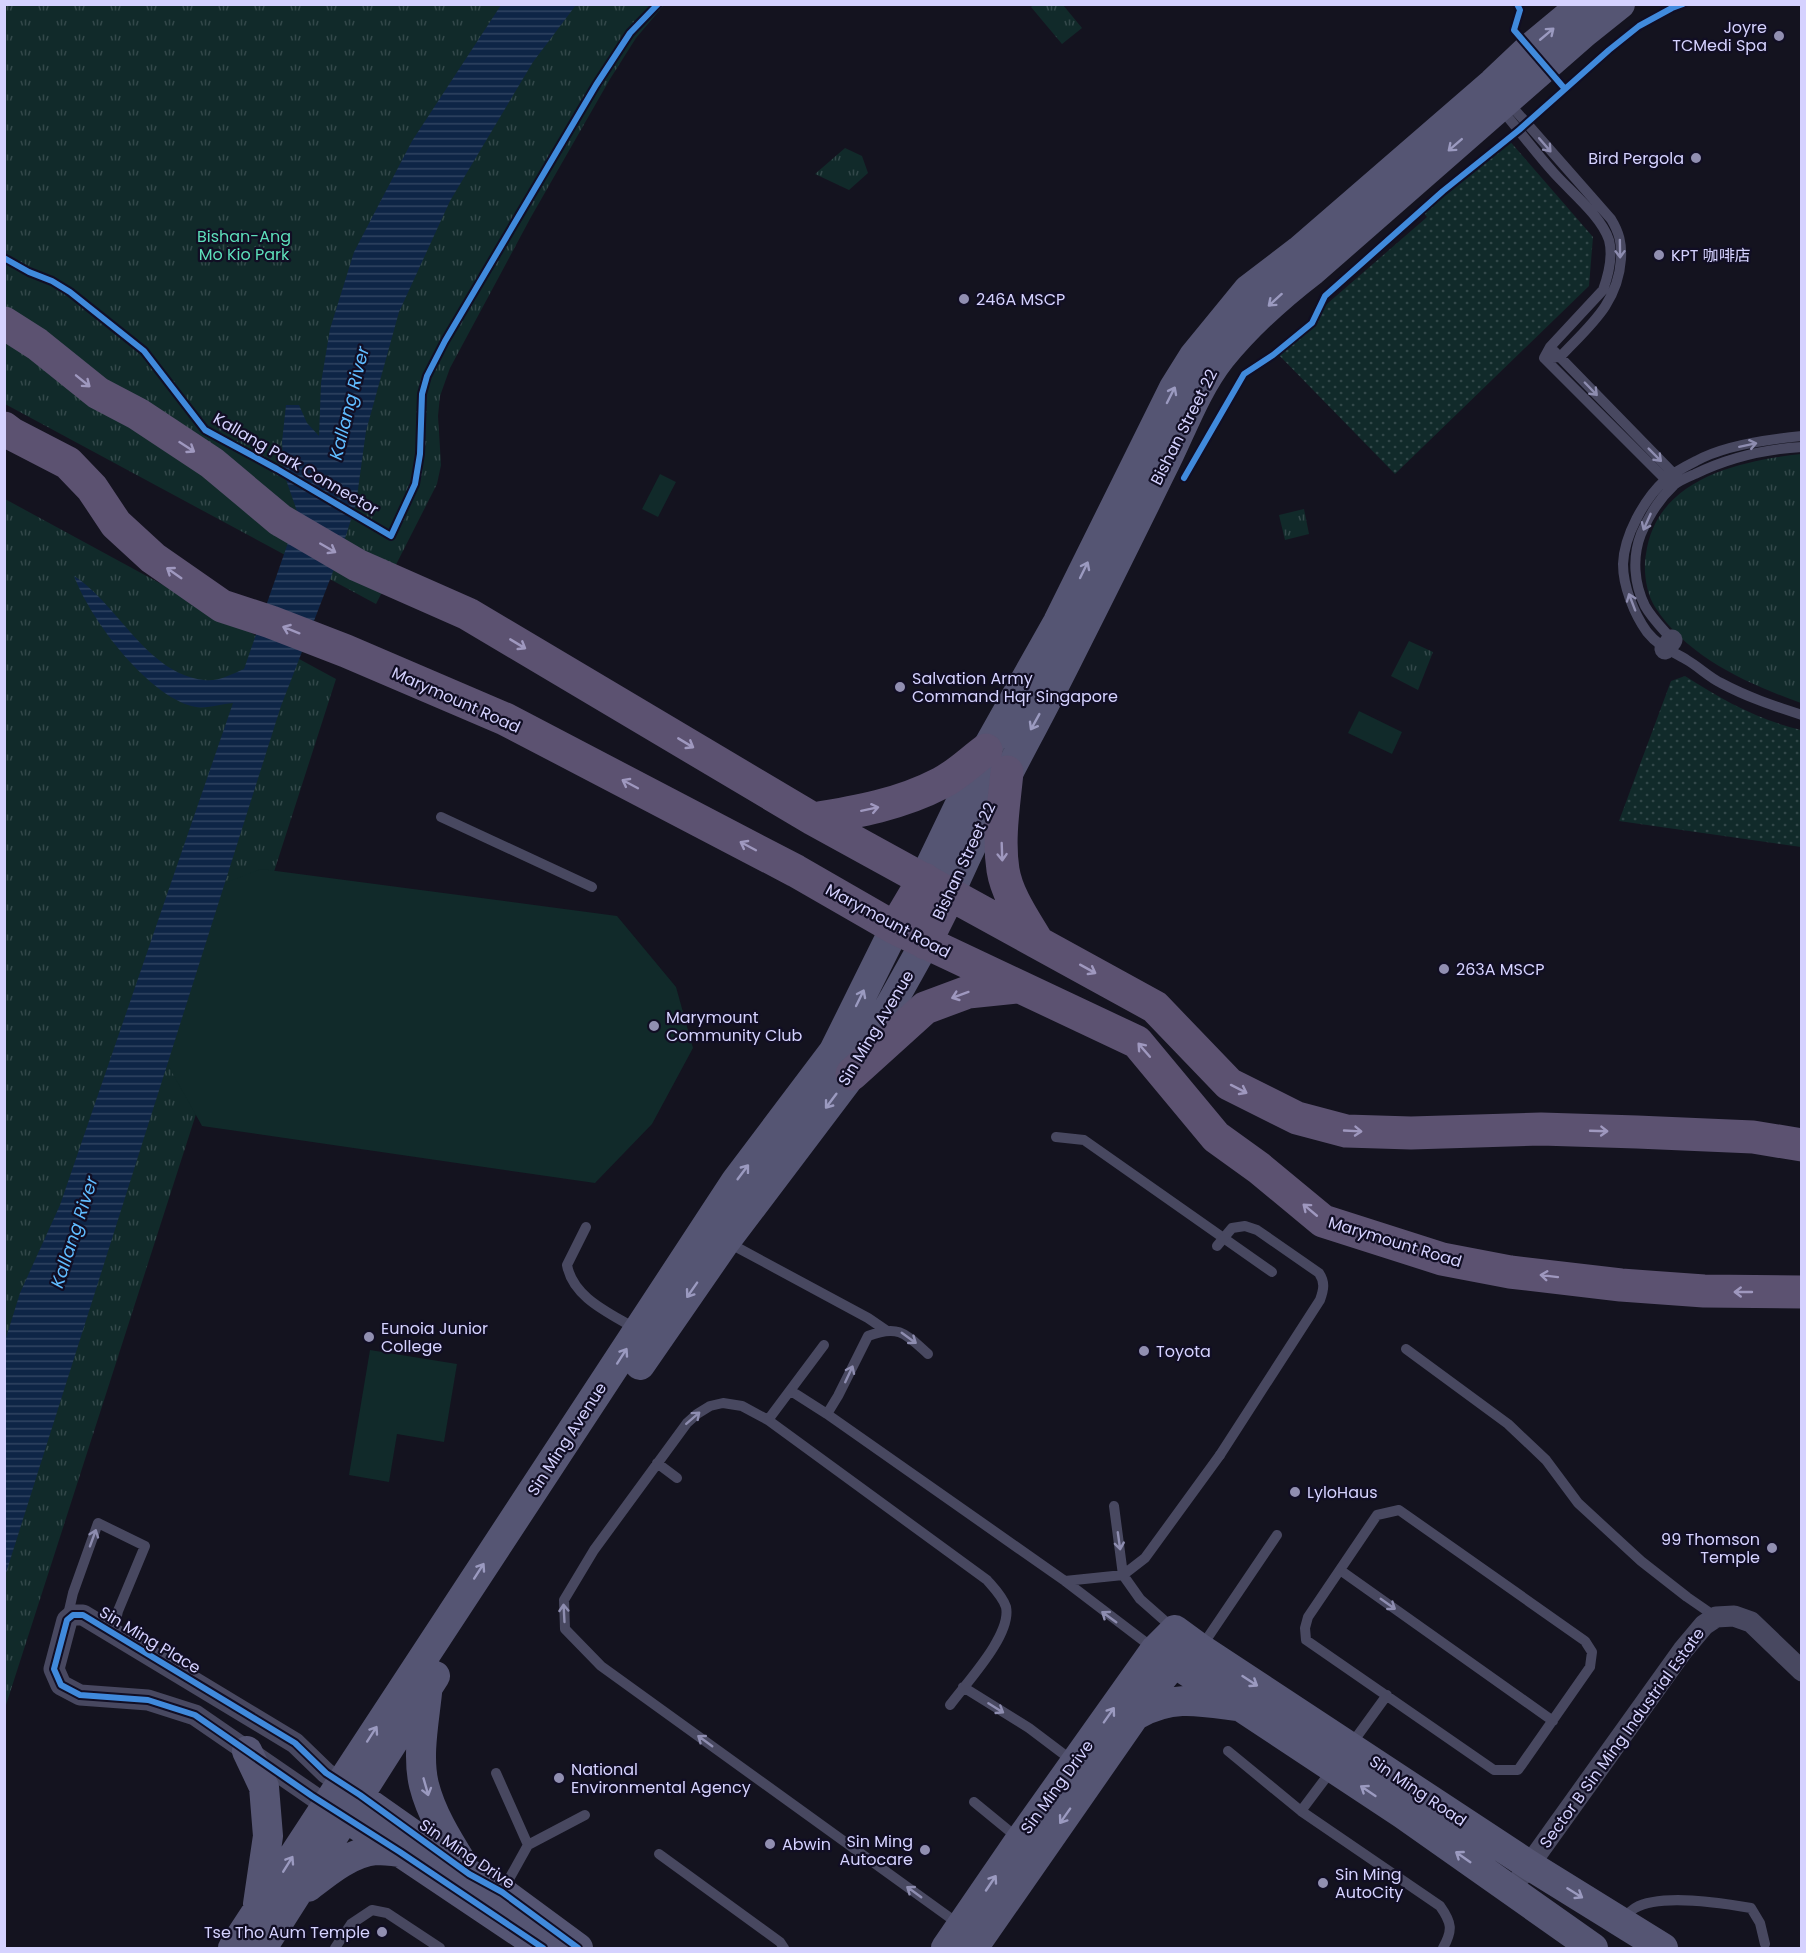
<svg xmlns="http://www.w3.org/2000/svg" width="1806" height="1953" font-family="Poppins,'Noto Sans SC',sans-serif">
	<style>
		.grass { fill: url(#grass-dots) }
		.park { fill: url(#park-tufts) }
		.garden { fill: #112a2a }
		.water { fill: url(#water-rules) }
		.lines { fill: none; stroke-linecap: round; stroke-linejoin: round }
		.lane { stroke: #484860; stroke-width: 10 }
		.street { stroke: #484860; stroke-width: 21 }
		.secondary { stroke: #555573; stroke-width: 30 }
		.primary { stroke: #5c5271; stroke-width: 33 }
		.lane-bridge { stroke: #484860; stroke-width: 10 }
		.cycleway-casing { stroke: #110e24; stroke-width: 10 }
		.cycleway { stroke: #408adc; stroke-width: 6 }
		.oneway { stroke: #9b9ac0 }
		.oneway2 { stroke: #8e8db0 }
		.oneway3 { stroke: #9f98bf }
		.poi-dot { fill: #918fb1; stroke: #110e24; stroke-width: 2 }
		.labels { text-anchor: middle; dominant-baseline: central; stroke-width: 4.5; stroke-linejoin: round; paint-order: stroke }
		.poi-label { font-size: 16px; fill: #d5d2ff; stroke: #110e24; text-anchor: start }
		.park-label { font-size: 16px; fill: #5ddfba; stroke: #110e24 }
		.street-label { font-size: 16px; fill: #d5d2ff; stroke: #110e24 }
		.water-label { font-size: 18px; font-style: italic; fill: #60bcff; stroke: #110e24 }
	</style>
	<defs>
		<pattern id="grass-dots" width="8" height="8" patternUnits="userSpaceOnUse" patternTransform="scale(1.5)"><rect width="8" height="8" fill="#112a2a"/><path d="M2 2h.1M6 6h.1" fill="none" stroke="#33484a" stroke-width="1.8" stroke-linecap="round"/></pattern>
		<pattern id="park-tufts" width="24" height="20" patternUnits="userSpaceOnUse" patternTransform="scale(1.5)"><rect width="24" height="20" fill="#112a2a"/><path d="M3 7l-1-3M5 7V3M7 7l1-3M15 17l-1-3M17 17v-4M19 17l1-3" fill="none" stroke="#33484a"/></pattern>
		<pattern id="water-rules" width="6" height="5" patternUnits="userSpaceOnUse" patternTransform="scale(1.5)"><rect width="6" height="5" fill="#0e2546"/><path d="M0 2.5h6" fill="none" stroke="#304462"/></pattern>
	</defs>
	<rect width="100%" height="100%" fill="#14131f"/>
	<!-- grass -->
	<path class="grass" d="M1507 138 1593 237 1589 286 1395 474 1274 350 1427 217 1422 211Z
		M1685 676C1722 700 1759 720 1801 730V847L1619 821 1671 681Z"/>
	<!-- park -->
	<path class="park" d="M1034 4 1063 5 1082 28 1062 44 1031 7Z
		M4 5H664L636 38 610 79 531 217 450 368 440 396 438 416 441 465 437 484 376 604 5 404Z
		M845 148 862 156 868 173 849 190 815 174Z
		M1801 454V703C1748 684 1687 657 1655 607 1646 593 1643 570 1646 554 1656 479 1738 461 1801 454Z
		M5 499 336 679 5 1708Z
		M1304 509 1309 534 1285 540 1279 515Z
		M1409 641 1433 652 1418 690 1391 676Z"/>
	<!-- garden -->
	<path class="garden" d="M660 474 676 482 658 517 642 509Z
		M1359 711 1402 732 1392 754 1348 733Z
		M261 869 617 916 676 987 693 1048 652 1124 595 1183 202 1126 159 1049 193 895Z
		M370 1350 457 1364 444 1442 397 1434 389 1482 349 1475Z"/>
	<!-- water -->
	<path class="water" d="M501 5H576L533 62 450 201 399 312 366 431 356 504 341 551 281 706 5 1576V1341L20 1293 60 1205 233 703C218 704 203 711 188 705 144 690 90 619 74 576 119 605 146 673 204 680 218 682 232 674 244 669L298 514 284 474 282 442 286 405H299L307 423 319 436 321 383 330 329 354 252 412 141Z"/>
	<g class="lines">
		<!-- lane -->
		<path class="lane" d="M1508 102 1611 219C1619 232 1622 243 1621 259 1618 304 1589 326 1560 357L1544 358
			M1501 109C1519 130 1535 152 1554 173 1571 192 1601 216 1609 240 1613 255 1608 276 1603 290L1550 347 1544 358
			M1554 351 1674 474 1676 478
			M1544 358 1669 483
			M1802 436C1770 439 1724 445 1696 461 1686 466 1673 473 1665 480 1644 499 1624 536 1623 564 1623 586 1634 614 1647 632 1660 648 1671 650 1687 660 1699 667 1709 677 1721 683 1747 697 1774 706 1802 715
			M1674 642C1664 630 1653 620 1645 606 1634 584 1632 557 1641 534 1649 515 1659 499 1674 485 1680 480 1688 477 1695 474 1728 458 1765 449 1802 447
			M441 817 592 887
			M1056 1137 1084 1140 1272 1272
			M586 1227 567 1265C573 1298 610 1313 636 1329
			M727 1242 868 1318 887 1331
			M1406 1349 1508 1424 1546 1460 1578 1503 1641 1561 1687 1597 1716 1617
			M791 1391 827 1414 1065 1581 1153 1648
			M827 1414 838 1396 868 1336C899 1324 906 1334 928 1354
			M768 1420 824 1345
			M657 1463 677 1478
			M1114 1506 1123 1575 1140 1599 1174 1629
			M1399 1510 1585 1641 1592 1652 1590 1667 1518 1770H1494L1306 1640 1305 1628 1308 1617 1377 1515Z
			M1340 1570 1553 1721
			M1065 1581 1123 1575 1145 1558 1220 1455
			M67 1619 73 1593 98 1523 145 1546 118 1611 113 1634
			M1202 1646 1277 1535
			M963 1687 1029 1728 1074 1762
			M950 1705C966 1683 1012 1635 1006 1607 1003 1597 994 1588 987 1580L768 1420 742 1406 723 1403 710 1406 697 1414 687 1423 594 1550 564 1600 565 1629 601 1666 960 1925
			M1350 1746 1387 1695
			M1228 1751 1301 1811 1440 1906C1452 1923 1453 1930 1443 1948
			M496 1773 528 1845
			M974 1802 1019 1839
			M1301 1811 1331 1771
			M659 1854 780 1942 784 1948
			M503 1890 528 1845 585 1815
			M1621 1921C1625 1917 1630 1911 1635 1908 1661 1893 1722 1903 1751 1908L1760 1923 1765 1944
			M335 1948 351 1924 372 1910 387 1913 440 1948"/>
		<!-- street -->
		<path class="street" d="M1665 649 1672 640
			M326 1805 195 1715 148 1700 80 1695 61 1685 54 1669 67 1620 73 1615H83L295 1743 326 1773 340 1783
			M1522 1875 1683 1650 1704 1625 1716 1617 1734 1616 1751 1622 1802 1671"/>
		<!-- secondary -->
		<path class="secondary" d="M924 879 986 750 1058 622 1174 388 1194 356 1248 290 1299 251 1493 83 1530 48 1583 4
			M949 895C985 811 1031 733 1071 652 1102 591 1132 530 1162 469 1181 432 1195 390 1221 357 1248 324 1279 296 1313 270L1585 32 1620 4
			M640 1365 725 1242 852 1074 925 943
			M1155 1650 1403 1814 1593 1948
			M427 1693C424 1722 417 1756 424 1785 431 1813 447 1839 462 1863
			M1138 1714C1172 1695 1199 1701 1236 1706
			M247 1751 264 1787 268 1836 258 1904
			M344 1786 469 1874 502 1892 578 1948
			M330 1808 400 1852 543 1948
			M308 1887C327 1872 351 1852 376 1850 384 1850 392 1851 400 1852
			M233 1948 736 1181 834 1051 895 928
			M262 1948 435 1676
			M946 1948 1020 1840 1155 1650 1175 1630 1201 1649 1529 1865 1663 1948
			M973 1948 1156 1685 1187 1647"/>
		<!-- primary -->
		<path class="primary" d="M4 323 37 344 98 393 138 414 212 463 280 520 357 565 468 614 813 819 1155 1007 1229 1084 1297 1118 1346 1131 1411 1133 1541 1129 1637 1132 1753 1137 1802 1145
			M4 428 12 434 68 463 92 488 116 524 153 558 222 606 271 622 346 651 505 719 796 871 895 928 1137 1042 1216 1137 1259 1168 1323 1221 1442 1259 1510 1272 1621 1285 1704 1291 1802 1292
			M1007 772C1004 804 998 838 1003 870 1007 895 1024 919 1037 941
			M813 819C857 812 901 804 941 783 957 775 971 761 986 750
			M895 928 924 879
			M925 943 949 895
			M852 1074 925 1008 968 992 1018 987"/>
		<!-- lane-bridge -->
		<path class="lane-bridge" d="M1217 1246 1232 1228 1245 1226 1257 1230 1319 1273C1325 1282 1324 1289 1320 1300L1220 1455"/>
		<defs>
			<path id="cycleway" d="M1517 4 1520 10 1514 30 1565 89
				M4 258 29 272 52 281 70 292 144 351 205 430 277 469 391 536 415 484 420 454 422 394 427 376 445 341 596 85 630 33 658 4
				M1184 478 1244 374 1273 355 1312 323 1325 296 1443 191 1519 130 1609 50 1639 26 1672 8 1683 4
				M543 1948 400 1852 312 1796 195 1715 148 1700 80 1695 61 1685 54 1669 67 1620 73 1615H83L295 1743 326 1773 360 1795 469 1874 502 1892 578 1948"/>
		</defs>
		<!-- cycleway casing -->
		<use href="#cycleway" class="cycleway-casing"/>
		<!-- cycleway -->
		<use href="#cycleway" class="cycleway"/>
	</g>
	<!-- one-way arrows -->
	<defs><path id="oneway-shaft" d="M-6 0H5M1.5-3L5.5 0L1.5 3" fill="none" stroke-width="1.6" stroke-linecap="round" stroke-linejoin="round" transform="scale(1.5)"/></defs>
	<g class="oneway">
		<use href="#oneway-shaft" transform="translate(1547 34) rotate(-40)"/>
		<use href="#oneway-shaft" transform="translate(1455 145) rotate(139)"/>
		<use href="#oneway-shaft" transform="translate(1275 300) rotate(138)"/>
		<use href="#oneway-shaft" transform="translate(1171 395) rotate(-63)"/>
		<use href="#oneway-shaft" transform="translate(1084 570) rotate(-64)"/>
		<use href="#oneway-shaft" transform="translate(1035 722) rotate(119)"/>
		<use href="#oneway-shaft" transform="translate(860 998) rotate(-64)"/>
		<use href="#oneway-shaft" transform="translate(831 1101) rotate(127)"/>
		<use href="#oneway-shaft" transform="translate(743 1172) rotate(-53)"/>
		<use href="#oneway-shaft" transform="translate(692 1290) rotate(125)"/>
		<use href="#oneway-shaft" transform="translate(622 1356) rotate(-57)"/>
		<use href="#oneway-shaft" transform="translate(479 1571) rotate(-57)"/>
		<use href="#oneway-shaft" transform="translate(1250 1681) rotate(33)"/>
		<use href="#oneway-shaft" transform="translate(1109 1715) rotate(-55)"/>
		<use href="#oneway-shaft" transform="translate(372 1734) rotate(-57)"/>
		<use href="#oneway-shaft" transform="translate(426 1787) rotate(74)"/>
		<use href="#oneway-shaft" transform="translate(1368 1791) rotate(-146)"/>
		<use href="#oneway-shaft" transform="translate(1065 1816) rotate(125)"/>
		<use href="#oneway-shaft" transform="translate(1463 1857) rotate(-145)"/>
		<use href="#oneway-shaft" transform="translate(288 1864) rotate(-58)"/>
		<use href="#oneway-shaft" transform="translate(991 1883) rotate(-56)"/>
		<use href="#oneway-shaft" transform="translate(1575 1893) rotate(32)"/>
	</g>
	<g class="oneway2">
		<use href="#oneway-shaft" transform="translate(1545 145) rotate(49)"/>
		<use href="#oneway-shaft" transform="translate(1620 249) rotate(89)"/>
		<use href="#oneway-shaft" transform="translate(1591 389) rotate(46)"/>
		<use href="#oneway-shaft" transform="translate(1748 445) rotate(-12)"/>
		<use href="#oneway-shaft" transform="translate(1655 455) rotate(45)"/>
		<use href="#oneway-shaft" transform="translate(1647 522) rotate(114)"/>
		<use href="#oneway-shaft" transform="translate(1632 602) rotate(-111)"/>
		<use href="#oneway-shaft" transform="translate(909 1338) rotate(36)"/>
		<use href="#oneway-shaft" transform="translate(849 1374) rotate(-65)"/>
		<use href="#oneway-shaft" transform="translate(693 1418) rotate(-41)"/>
		<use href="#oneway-shaft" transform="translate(93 1538) rotate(-70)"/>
		<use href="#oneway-shaft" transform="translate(1119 1541) rotate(82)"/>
		<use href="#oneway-shaft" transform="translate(1388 1604) rotate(35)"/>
		<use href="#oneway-shaft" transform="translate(564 1613) rotate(-93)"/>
		<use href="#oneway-shaft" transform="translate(1109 1617) rotate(-144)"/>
		<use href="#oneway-shaft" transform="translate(996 1708) rotate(32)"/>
		<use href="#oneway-shaft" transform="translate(705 1741) rotate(-144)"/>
		<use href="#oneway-shaft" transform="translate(914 1892) rotate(-144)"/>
	</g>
	<g class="oneway3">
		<use href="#oneway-shaft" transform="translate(83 381) rotate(39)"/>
		<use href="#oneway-shaft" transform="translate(187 447) rotate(33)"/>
		<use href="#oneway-shaft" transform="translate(328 548) rotate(30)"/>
		<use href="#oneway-shaft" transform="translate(174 573) rotate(-145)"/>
		<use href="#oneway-shaft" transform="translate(291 630) rotate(-158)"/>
		<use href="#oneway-shaft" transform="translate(518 644) rotate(31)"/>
		<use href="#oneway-shaft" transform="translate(686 743) rotate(31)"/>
		<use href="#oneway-shaft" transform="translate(630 784) rotate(-152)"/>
		<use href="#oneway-shaft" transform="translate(870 809) rotate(-12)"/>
		<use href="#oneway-shaft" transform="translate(748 846) rotate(-152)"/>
		<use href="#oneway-shaft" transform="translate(1002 852) rotate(88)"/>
		<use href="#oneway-shaft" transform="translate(1088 969) rotate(29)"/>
		<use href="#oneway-shaft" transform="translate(960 995) rotate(160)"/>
		<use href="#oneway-shaft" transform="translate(1144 1050) rotate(-131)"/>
		<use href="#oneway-shaft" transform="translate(1239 1089) rotate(27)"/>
		<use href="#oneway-shaft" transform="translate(1353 1131) rotate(3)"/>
		<use href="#oneway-shaft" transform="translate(1599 1131) rotate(2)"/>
		<use href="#oneway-shaft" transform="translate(1310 1210) rotate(-140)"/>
		<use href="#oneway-shaft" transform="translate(1549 1276) rotate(-173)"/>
		<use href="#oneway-shaft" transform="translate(1743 1292) rotate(-180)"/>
	</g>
	<!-- markers -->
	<g class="poi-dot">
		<circle cx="1779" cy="36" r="6"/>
		<circle cx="1696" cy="158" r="6"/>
		<circle cx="1659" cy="255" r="6"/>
		<circle cx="964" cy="299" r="6"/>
		<circle cx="900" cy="687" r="6"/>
		<circle cx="1444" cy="969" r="6"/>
		<circle cx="654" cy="1026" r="6"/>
		<circle cx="369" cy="1337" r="6"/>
		<circle cx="1144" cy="1351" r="6"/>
		<circle cx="1295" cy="1492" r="6"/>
		<circle cx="1772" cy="1548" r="6"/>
		<circle cx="559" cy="1778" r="6"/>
		<circle cx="770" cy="1844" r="6"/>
		<circle cx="925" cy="1850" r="6"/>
		<circle cx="1323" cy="1883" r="6"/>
		<circle cx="382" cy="1932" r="6"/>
	</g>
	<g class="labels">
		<!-- poi labels -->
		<g class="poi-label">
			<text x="1767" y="27" text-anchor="end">Joyre<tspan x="1767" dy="18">TCMedi Spa</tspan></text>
			<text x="1684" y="158" text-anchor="end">Bird Pergola</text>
			<text x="1671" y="255">KPT 咖啡店</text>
			<text x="976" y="299">246A MSCP</text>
			<text x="912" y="678">Salvation Army<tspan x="912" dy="18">Command Hqr Singapore</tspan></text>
			<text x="1456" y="969">263A MSCP</text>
			<text x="666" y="1017">Marymount<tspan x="666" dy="18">Community Club</tspan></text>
			<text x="381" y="1328">Eunoia Junior<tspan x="381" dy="18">College</tspan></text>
			<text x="1156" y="1351">Toyota</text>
			<text x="1307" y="1492">LyloHaus</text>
			<text x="1760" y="1539" text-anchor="end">99 Thomson<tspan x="1760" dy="18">Temple</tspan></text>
			<text x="571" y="1769">National<tspan x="571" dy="18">Environmental Agency</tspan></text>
			<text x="913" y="1841" text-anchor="end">Sin Ming<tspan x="913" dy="18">Autocare</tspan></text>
			<text x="782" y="1844">Abwin</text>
			<text x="1335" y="1874">Sin Ming<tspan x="1335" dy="18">AutoCity</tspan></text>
			<text x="370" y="1932" text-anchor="end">Tse Tho Aum Temple</text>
		</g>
		<!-- park labels -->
		<g class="park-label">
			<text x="244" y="236">Bishan-Ang<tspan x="244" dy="18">Mo Kio Park</tspan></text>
		</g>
		<!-- street labels -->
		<g class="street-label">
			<text transform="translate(1184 427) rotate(-63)">Bishan Street 22</text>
			<text transform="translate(296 464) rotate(30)">Kallang Park Connector</text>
			<text transform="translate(456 700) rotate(24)">Marymount Road</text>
			<text transform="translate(964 861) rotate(-65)">Bishan Street 22</text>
			<text transform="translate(888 921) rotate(28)">Marymount Road</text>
			<text transform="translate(876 1028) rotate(-59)">Sin Ming Avenue</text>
			<text transform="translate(1395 1242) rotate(17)">Marymount Road</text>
			<text transform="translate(567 1439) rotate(-57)">Sin Ming Avenue</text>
			<text transform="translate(150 1640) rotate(31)">Sin Ming Place</text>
			<text transform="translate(1622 1738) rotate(-54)">Sector B Sin Ming Industrial Estate</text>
			<text transform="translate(1057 1787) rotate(-54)">Sin Ming Drive</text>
			<text transform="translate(1418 1791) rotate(34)">Sin Ming Road</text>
			<text transform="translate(467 1854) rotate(34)">Sin Ming Drive</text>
		</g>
		<!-- water labels -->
		<g class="water-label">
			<text transform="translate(349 403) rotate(-76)">Kallang River</text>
			<text transform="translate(74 1232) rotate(-72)">Kallang River</text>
		</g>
	</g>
	<!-- border -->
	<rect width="1806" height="1953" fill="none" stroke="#d5d2ff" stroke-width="12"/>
</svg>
